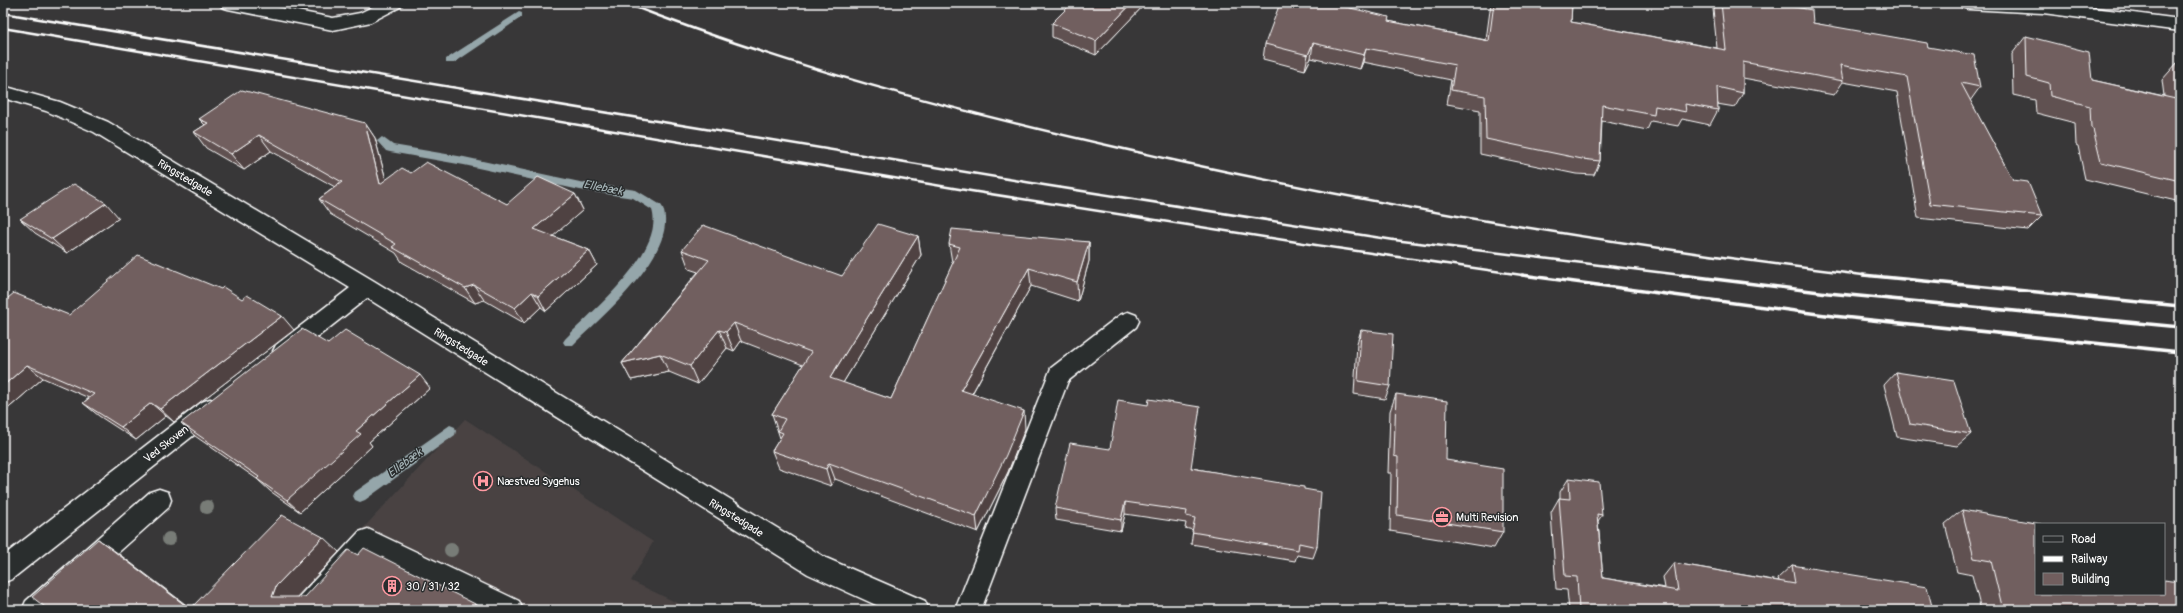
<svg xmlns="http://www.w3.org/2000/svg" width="2183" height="613" font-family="Pangolin,sans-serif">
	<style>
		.built { fill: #494343 }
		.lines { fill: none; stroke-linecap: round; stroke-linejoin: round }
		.stream { fill: #95a6aa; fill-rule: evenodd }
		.minor-casing { stroke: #fff; stroke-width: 3 }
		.minor { fill: #2a2d2e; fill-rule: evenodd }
		.rail-far1 { stroke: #fff; stroke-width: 2.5 }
		.rail { stroke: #fff; stroke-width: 3.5 }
		.tree { fill: #787c77 }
		.wall { fill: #615151; stroke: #fff }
		.shaded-wall { fill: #4f4242; stroke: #fff }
		.building { fill: #715e5e; stroke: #fff }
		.labels { text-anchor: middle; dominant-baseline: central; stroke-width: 3; stroke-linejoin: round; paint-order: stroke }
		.street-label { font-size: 11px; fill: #fff; stroke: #2a2d2e }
		.poi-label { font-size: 11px; fill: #fff; stroke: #2a2d2e; text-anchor: start }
		.water-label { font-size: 12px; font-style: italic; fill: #a6b5b8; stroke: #2a2d2e }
	</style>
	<rect width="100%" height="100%" fill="#383738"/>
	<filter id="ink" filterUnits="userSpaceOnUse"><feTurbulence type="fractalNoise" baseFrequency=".025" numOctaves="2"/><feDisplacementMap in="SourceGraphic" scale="8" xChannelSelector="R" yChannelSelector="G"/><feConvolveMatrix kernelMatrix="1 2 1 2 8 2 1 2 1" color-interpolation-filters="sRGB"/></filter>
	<g filter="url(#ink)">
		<!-- built -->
		<path class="built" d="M465 419 653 542 631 581 692 610H287Z"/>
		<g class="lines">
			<!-- stream -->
			<path class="stream" d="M519 12 522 13V17L454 63H446V59Z
				M382 137 393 145 464 157 580 182 636 190 661 205 663 208C679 253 601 317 573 345H565L563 342 565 339C591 312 665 252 652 210L633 198 580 190 464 165 390 152 386 151 377 141Z
				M450 425 455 427 456 431 455 435 365 500 360 502 355 500 353 496 355 492Z"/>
			<defs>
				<path id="minor" d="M219 3H256L333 18 360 13 380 3H403L400 7 371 22 333 30 228 9 222 7Z
					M1959 3H2055L2180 19V31L2043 13 1968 9 1962 7Z
					M3 86 60 102 108 122 374 281 826 558 925 601 929 610H887L808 574 367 298 292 357 284 360 276 357 273 351 276 345 350 288 94 132 46 111 3 98Z
					M1128 312 1136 315 1139 321 1136 327 1068 381 981 610H955L1051 368 1120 315Z
					M210 399 218 402 222 409 218 416 12 579 3 583V556L202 402Z
					M159 489 168 492 171 500 168 508 54 610H22L26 601 150 492Z
					M368 529 519 601 523 610H483L371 554 321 610H291L295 601 359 532Z"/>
			</defs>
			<!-- minor casing -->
			<use href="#minor" class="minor-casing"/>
			<!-- minor -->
			<use href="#minor" class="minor"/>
			<!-- rail-far1 -->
			<path class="rail-far1" d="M625 3C786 66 956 111 1124 149 1371 206 1620 246 1871 276
				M3 13 1044 185 1394 240 1690 276
				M3 28 971 191 1316 245 1529 276"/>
			<!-- rail -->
			<path class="rail" d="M1522 275 1833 316 2180 352
				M1682 275 1828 293 2180 327
				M1863 275 2180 306"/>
		</g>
		<!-- trees -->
		<g class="tree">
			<circle cx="207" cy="507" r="7"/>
			<circle cx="169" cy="539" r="7"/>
			<circle cx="451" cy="550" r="7"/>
		</g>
		<!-- wall -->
		<path class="wall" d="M1146 3 1096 55 1052 37V23Z
			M1491 3H1572L1571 22 1717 48 1713 9 1716 3H1771L1813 23 1928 47 1980 87 1970 101 2013 180 2042 216 2028 230 1918 218 1897 92 1843 82 1834 95 1743 78V93L1735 107 1717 104 1718 110 1710 125 1682 119 1678 126 1651 121 1647 130 1602 121 1600 161 1594 175 1576 174 1480 154V110L1447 104 1451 80 1363 62 1360 69 1311 58 1305 70 1263 59 1265 44 1388 21 1486 40Z
			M2026 36 2092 80 2164 96 2162 80 2177 63H2180V202L2085 179 2078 146 2076 145 2075 123 2036 113 2035 100 2013 95 2012 54Z
			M199 119 365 123 375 138 386 180 411 173 507 204 575 194 583 210 552 236 589 250 597 265 546 311 541 307 524 323 484 300 475 303 434 280 402 262 396 253 330 214 319 199 335 187 271 151 244 170 206 148 194 132 205 125Z
			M119 218 67 253 35 233 20 219Z
			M918 236 921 255 843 383 891 399 953 263 952 262 949 244 1089 242V261L1078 301 1031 286 972 394 1025 429 1008 472 978 532 835 479 831 486 779 468 772 451 780 438 772 414 803 365 741 341 734 351 727 348 698 384 669 372 631 380 622 363 698 272 689 269 682 250 842 276Z
			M3 302 69 315 294 330 174 422 166 416 136 440 99 416 83 403 89 398 43 378 3 413Z
			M1361 330 1390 386 1385 399 1354 394 1357 343Z
			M328 344 430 388 369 442 372 446 300 512 270 491 257 479 195 436 181 423Z
			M1896 372 1971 434 1957 446 1897 437 1884 385Z
			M1396 394 1446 460 1503 532 1494 548 1390 531 1391 473H1388L1390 411Z
			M1110 449 1192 468 1304 489 1317 547 1313 558 1297 555 1295 561 1191 544 1193 530 1185 528 1186 523 1125 514 1121 531 1056 520 1055 508Z
			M1569 478 1602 515 1598 521 1603 578 1665 588 1663 577 1674 563 1779 581 1778 578 1792 565 1933 610H1569L1567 590 1556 589 1551 512 1559 498H1560V492Z
			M1962 510 2036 594 2180 610H1981L1972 575 1957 572 1945 524Z"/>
		<!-- shaded-wall -->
		<path class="shaded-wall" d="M1132 3H1146L1096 55V41Z
			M1313 43 1311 58 1305 70 1308 55Z
			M1366 48 1363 62 1360 69Z
			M365 123 375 138 391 199 380 184Z
			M259 135 271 151 244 170 231 154Z
			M575 194 583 210 543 245 534 229Z
			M106 203 119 218 67 253 52 239Z
			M918 236 921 255 835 396 830 378Z
			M1089 242V261L1078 301 1077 282Z
			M589 250 597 265 546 311 538 296Z
			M1029 268 1031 286 964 408 961 390Z
			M474 285 484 300 475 303 465 288Z
			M532 292 541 307 524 323 515 308Z
			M282 316 294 330 174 422 160 409Z
			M734 323 741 341 734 351 726 332Z
			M719 330 727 348 698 384 690 366Z
			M660 354 669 372 631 380 622 363Z
			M27 365 43 378 3 413V386Z
			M420 375 430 388 369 442 372 446 300 512 287 500 356 431Z
			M151 403 166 416 136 440 121 427Z
			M1024 411 1025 429 1008 472 978 532 976 516Z
			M829 463 835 479 831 486 826 469Z
			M1125 502V514L1121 531V520Z
			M323 537 339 552 294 600 272 597 276 586Z
			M98 539 119 554 193 610H192Z"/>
		<!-- building -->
		<path class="building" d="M1072 3H1132L1096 41 1052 23Z
			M1280 3H1329L1389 17 1388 21 1489 41 1494 3H1572L1571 22 1726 50 1721 3H1771L1812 10 1813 23 1927 43 1928 47 1974 55 1980 87 1961 83 2013 180 2028 182 2042 216 1930 204 1907 77 1840 65 1843 81 1743 62V93L1717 87 1718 110 1685 104 1686 112 1655 106 1654 115 1602 105 1600 161 1582 159 1486 139 1485 96 1451 90 1455 65 1366 48 1364 55 1313 43 1308 55 1265 44Z
			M2026 36 2089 52 2092 80 2180 100V181L2101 162 2093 129 2091 128 2090 106 2050 96 2049 83 2027 77Z
			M2177 63H2180V79Z
			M242 90 365 123 380 184 402 168 411 173 426 162 507 204 538 177 575 194 534 229 589 250 538 296 532 292 515 308 474 285 465 288 424 265 392 247 396 244 319 199 342 182 259 135 231 154 194 132 208 123 199 119Z
			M74 184 106 203 52 239 20 219Z
			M878 224 918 236 830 378 891 399 960 247 949 244 952 229 1089 242 1077 282 1029 268 961 390 1024 411 1006 455 976 516 829 463 826 469 772 451 783 433 778 431 785 419 772 414 811 352 734 323 726 332 719 330 690 366 660 354 622 363 709 260 682 250 703 225 842 276Z
			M138 255 221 289 223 287 242 299 247 295 282 316 160 409 151 403 121 427 83 403 94 394 27 365 3 386V302L14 293 69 315Z
			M302 329 328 344 345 330 420 375 356 431 361 434 287 500 257 479 259 477 181 423Z
			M1361 330 1393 334 1390 386 1358 381Z
			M1896 372 1954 381 1971 434 1910 424Z
			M1396 394 1447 401 1446 460 1503 469V532L1397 515 1398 457 1394 456Z
			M1149 399 1200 407 1191 468 1304 487V489L1321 492 1317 547 1299 543 1298 550 1192 532 1195 518 1186 516 1187 511 1125 502 1121 520 1055 508 1070 443 1110 449 1118 400 1148 405Z
			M1569 478 1599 482 1602 515 1597 514 1603 578 1678 591 1674 563 1795 584 1792 565 1927 587 1933 610H1579L1577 577 1565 576 1559 498 1570 499Z
			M1962 510 2041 524H2036V594H2164V580L2180 582V610H2003L1991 561 1974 558Z
			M282 515 323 537 276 586 272 597H305L348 550 358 555 364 548 487 610H252L249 608 248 610H44L45 607 32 597 98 539 190 609Z"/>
	</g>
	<!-- icons -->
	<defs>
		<symbol id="hospital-ring" viewBox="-11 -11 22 22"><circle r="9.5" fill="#2a2d2e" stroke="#ff9aa2" stroke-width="1.5"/><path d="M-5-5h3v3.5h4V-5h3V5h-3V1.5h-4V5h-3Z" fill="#ff9aa2"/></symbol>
		<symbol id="office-ring" viewBox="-11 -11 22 22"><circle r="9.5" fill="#2a2d2e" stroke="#ff9aa2" stroke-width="1.5"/><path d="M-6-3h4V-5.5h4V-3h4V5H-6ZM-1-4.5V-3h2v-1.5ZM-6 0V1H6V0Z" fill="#ff9aa2"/></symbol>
		<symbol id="building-ring" viewBox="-11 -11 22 22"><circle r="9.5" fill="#2a2d2e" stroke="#ff9aa2" stroke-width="1.5"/><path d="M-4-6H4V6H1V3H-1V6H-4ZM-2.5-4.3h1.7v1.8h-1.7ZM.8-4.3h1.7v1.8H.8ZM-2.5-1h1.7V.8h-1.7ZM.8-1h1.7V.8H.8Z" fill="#ff9aa2"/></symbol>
	</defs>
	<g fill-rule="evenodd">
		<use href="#hospital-ring" x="472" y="470" width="22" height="22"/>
		<use href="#office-ring" x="1431" y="506" width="22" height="22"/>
		<use href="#building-ring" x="381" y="575" width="22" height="22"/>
	</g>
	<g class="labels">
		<!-- street labels -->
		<g class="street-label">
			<text transform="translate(185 178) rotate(31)">Ringstedgade</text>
			<text transform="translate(461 347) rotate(32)">Ringstedgade</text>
			<text transform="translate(166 444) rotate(-38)">Ved Skoven</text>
			<text transform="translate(736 518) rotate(32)">Ringstedgade</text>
		</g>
		<!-- poi labels -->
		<g class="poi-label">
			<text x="497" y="481">Næstved Sygehus</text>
			<text x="1456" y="517">Multi Revision</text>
			<text x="406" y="586">30 / 31 / 32</text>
		</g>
		<!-- water labels -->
		<g class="water-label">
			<text transform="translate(603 188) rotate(11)">Ellebæk</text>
			<text transform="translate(405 463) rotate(-36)">Ellebæk</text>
		</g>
	</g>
	<!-- margin -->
	<rect width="2183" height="613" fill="none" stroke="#2a2d2e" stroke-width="16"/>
	<rect x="8" y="8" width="2167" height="597" fill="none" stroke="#fff" stroke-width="1.5" filter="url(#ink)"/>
	<!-- legend -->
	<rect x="2035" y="523" width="130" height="72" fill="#2a2d2e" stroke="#7f8182"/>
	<rect x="2043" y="536" width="20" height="6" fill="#2a2d2e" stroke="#7f8182"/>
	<text x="2071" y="543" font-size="12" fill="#ffffff">Road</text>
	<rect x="2043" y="556" width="20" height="6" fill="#ffffff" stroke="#7f8182"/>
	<text x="2071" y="563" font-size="12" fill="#ffffff">Railway</text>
	<rect x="2043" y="573" width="20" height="12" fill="#715e5e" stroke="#7f8182"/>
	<text x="2071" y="583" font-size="12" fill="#ffffff">Building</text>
</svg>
